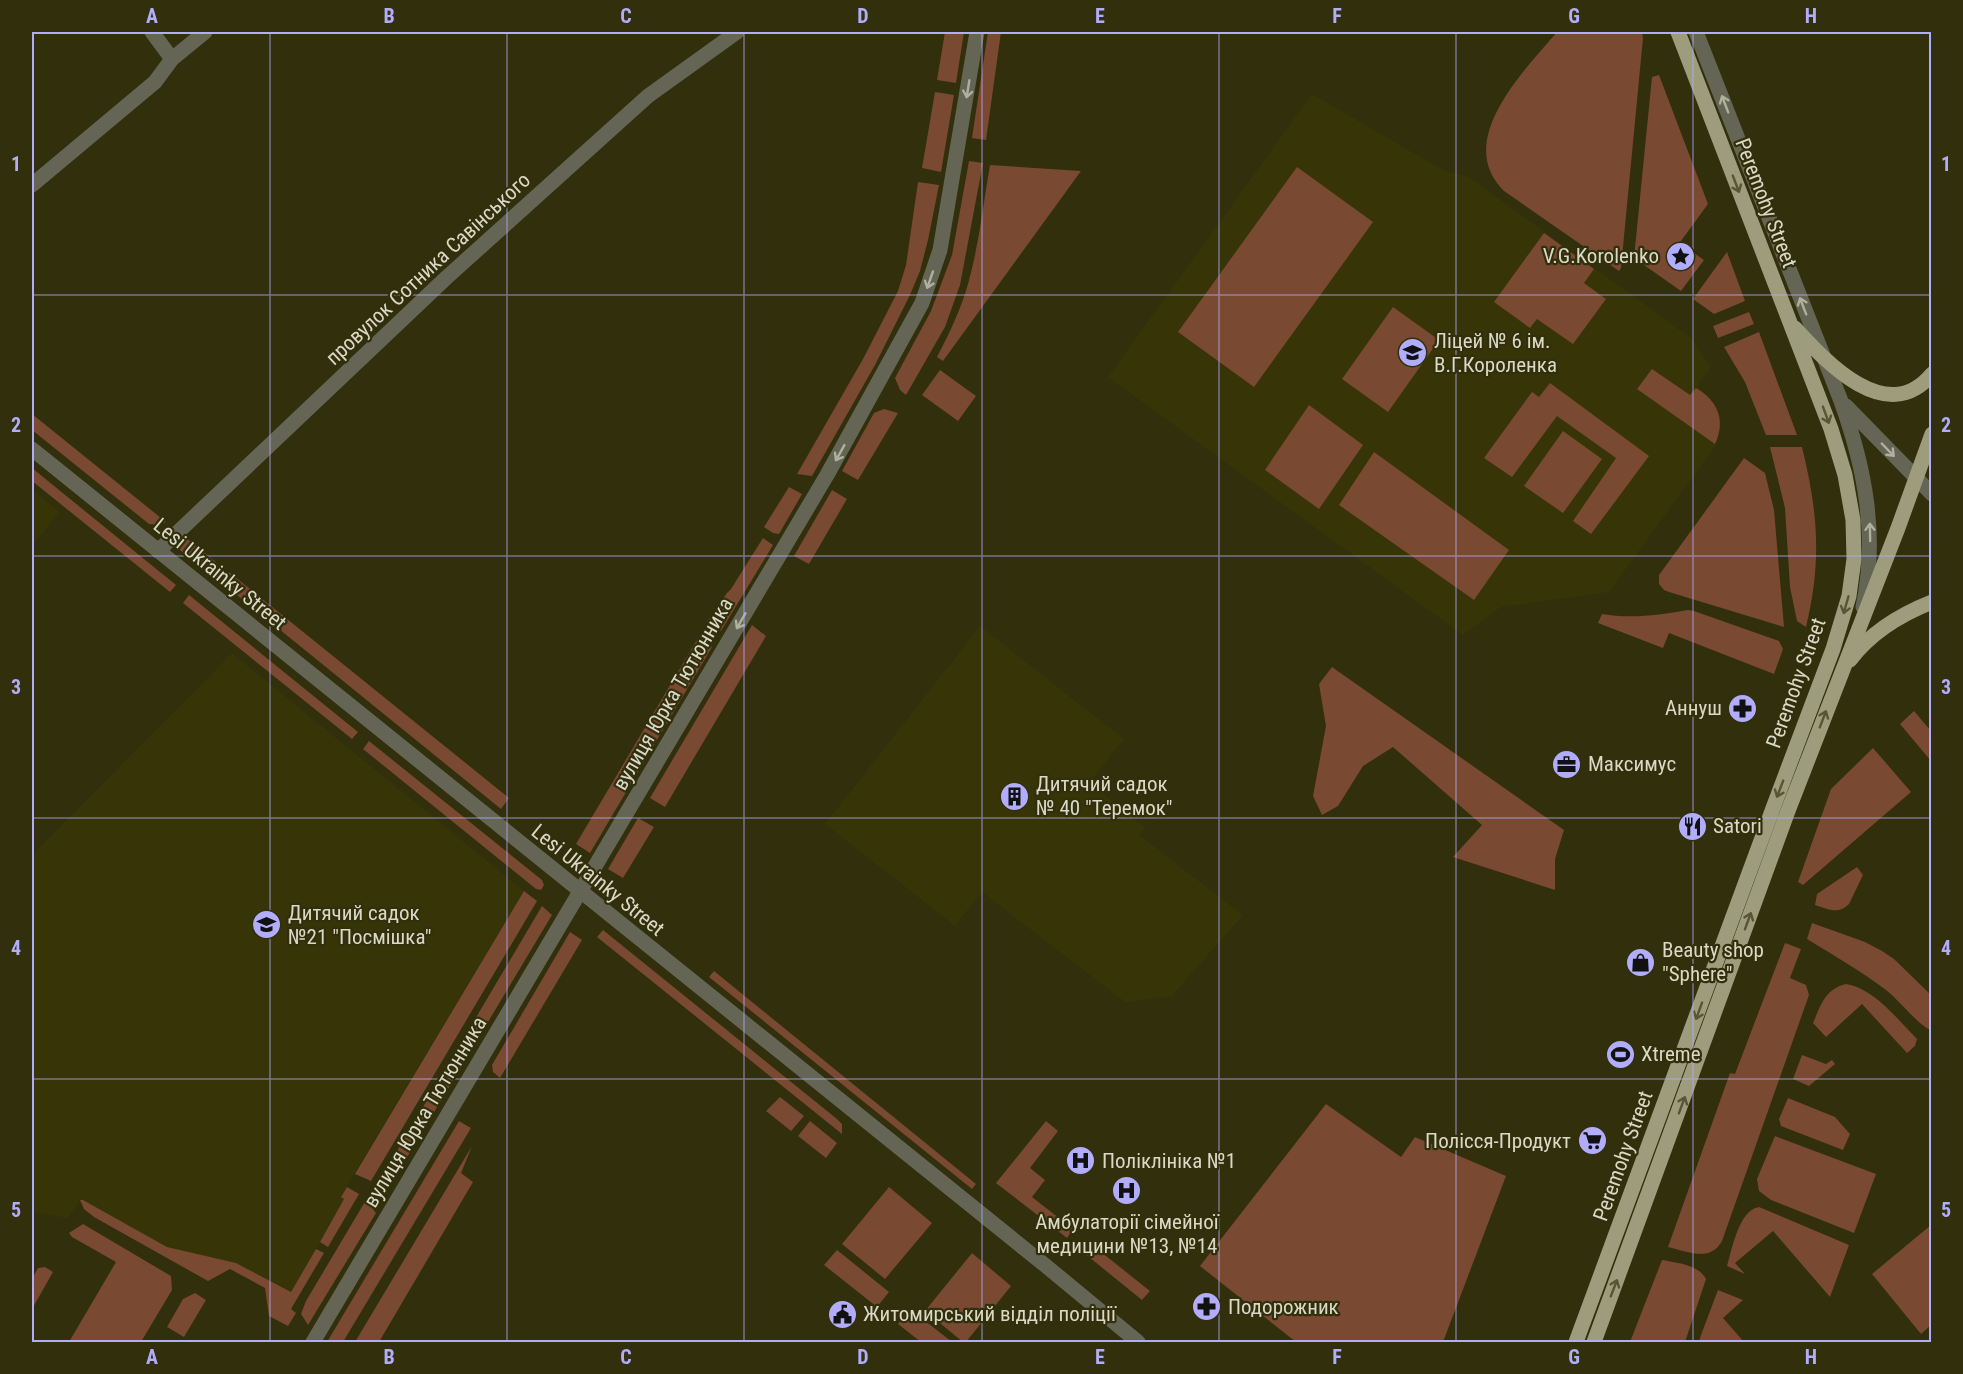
<svg xmlns="http://www.w3.org/2000/svg" width="1963" height="1374" font-family="'Roboto Condensed',sans-serif">
	<style>
		.built { fill: #373507 }
		.green { fill: #794931 }
		.lines { fill: none; stroke-linecap: round; stroke-linejoin: round }
		.minor { stroke: #656556; stroke-width: 15 }
		.major { stroke: #9d9c7c; stroke-width: 15 }
		.oneway { stroke: #b0b09f }
		.oneway2 { stroke: #575533 }
		.grid { fill: none; stroke: #b1adfa; stroke-width: 1.5; stroke-opacity: 0.55 }
		.labels { text-anchor: middle; dominant-baseline: central; stroke-width: 4.5; stroke-linejoin: round; paint-order: stroke }
		.street-label { font-size: 21px; fill: #d9d9c6; stroke: #312f0c }
		.poi-label { font-size: 21px; fill: #d9d9c6; stroke: #312f0c; text-anchor: start }
		.neatline { fill: none; stroke: #b1adfa; stroke-width: 2 }
		.grid-label { font-size: 20px; text-anchor: middle; font-weight: bold; fill: #b1adfa }
	</style>
	<rect width="100%" height="100%" fill="#312f0c"/>
	<!-- built -->
	<path class="built" d="M1312 94 1443 170 1469 177 1691 338 1711 367 1697 386 1711 399 1720 417 1721 425 1716 445 1609 592 1501 607 1463 635 1108 377Z
		M32 489 59 512 32 547Z
		M980 626 1124 739 1089 783 1145 827 1139 835 1243 915 1172 996 1125 1002 982 892 955 926 825 824Z
		M232 653 524 891 341 1196 345 1199 291 1292 236 1263 167 1247 83 1200H80L68 1218 32 1212V855Z"/>
	<!-- green -->
	<path class="green" d="M945 32H964L956 83 937 80Z
		M988 32H1001L986 140 972 138Z
		M1557 32H1642L1643 38 1621 268 1619 271 1504 191C1453 141 1524 71 1557 32Z
		M1659 75 1708 204 1670 256 1681 265 1691 251 1704 260 1681 291 1634 258 1652 77Z
		M935 92 954 95 941 172 922 168Z
		M969 161 983 163 960 285 945 327 906 395 900 390 895 378 931 311 952 255Z
		M990 165 1081 171 943 361 937 357C949 334 961 309 968 284 979 245 983 205 990 165Z
		M1297 167 1373 222 1254 387 1178 332Z
		M918 182 939 185 928 240 920 271 910 295 875 365 812 476 797 474 863 359 898 291 906 265Z
		M1544 233 1594 269 1584 283 1606 299 1573 344 1537 319 1530 328 1494 302Z
		M1727 252 1745 301 1714 314 1693 299Z
		M1393 307 1439 340 1388 412 1342 379Z
		M1749 312 1754 324 1718 338 1713 326Z
		M1759 332 1797 435H1766L1745 382 1724 347Z
		M1652 369 1690 395 1696 388C1718 401 1726 420 1715 444L1637 389Z
		M940 370 976 396 958 421 922 395Z
		M1550 383 1649 456 1591 534 1573 521 1616 458 1557 416 1512 477 1484 458 1532 392 1539 397Z
		M1309 405 1363 445 1319 509 1265 470Z
		M884 409 898 413 858 480 842 471 874 413Z
		M32 414 166 522 159 525 149 524 32 430Z
		M1563 431 1602 459 1563 513 1524 486Z
		M1770 447H1802C1818 512 1822 561 1806 627L1797 621 1790 587 1785 508Z
		M1374 452 1509 550 1474 600 1339 505Z
		M1744 458 1765 473 1774 510 1784 627 1669 592 1664 590 1659 584V575Z
		M32 468 176 585 170 592 32 481Z
		M789 487 802 494 779 534 773 533 764 527Z
		M832 490 847 499 809 564 794 556Z
		M185 537 216 562 208 572 176 547Z
		M763 538 773 545 721 631 707 622 727 593 731 589Z
		M229 572 509 798 501 809 221 582Z
		M189 595 358 732 352 739 183 603Z
		M1688 610 1694 611 1779 641 1783 649 1774 674 1669 633 1663 648 1598 623 1602 614C1631 619 1659 615 1688 610Z
		M752 625 766 636 665 807 650 798Z
		M698 638 712 647 590 853 576 844Z
		M1332 667 1564 830 1555 859V890L1453 857 1482 825 1393 747 1363 766 1338 806 1322 815 1313 796 1326 726 1319 684Z
		M1914 711 1931 731V761L1900 724Z
		M369 741 542 880 544 885 541 890 536 889 363 749Z
		M1873 748 1911 792 1803 885 1798 882 1831 789Z
		M638 818 654 827 623 878 608 869Z
		M1857 867 1863 875 1849 904C1838 915 1828 909 1815 905L1817 894Z
		M524 891 537 901 371 1181 355 1174Z
		M542 906 552 915 394 1179 390 1183H378Z
		M1812 923 1865 942 1882 951 1894 959 1931 995V1030C1920 1027 1898 999 1886 990 1861 971 1833 955 1807 939Z
		M603 930 837 1119 842 1124V1134L597 937Z
		M570 932 582 940 500 1078 493 1072 492 1065Z
		M1785 943 1801 949 1790 978 1806 985 1809 995 1722 1241C1710 1263 1686 1251 1668 1247L1730 1073 1735 1074Z
		M714 971 976 1184 972 1189 709 977Z
		M1846 984C1875 989 1897 1019 1917 1039L1915 1046 1907 1053 1862 1004 1826 1037 1813 1023C1821 1005 1825 989 1846 984Z
		M1802 1055 1826 1064 1832 1060 1835 1064 1809 1086 1793 1079Z
		M780 1097 804 1116 791 1131 766 1111Z
		M1788 1098 1835 1117 1850 1134 1843 1150 1781 1126 1779 1119Z
		M1326 1104 1401 1157 1415 1137 1506 1176 1443 1342H1296L1200 1266Z
		M459 1121 471 1128 343 1342H327Z
		M810 1121 837 1143 826 1158 798 1136Z
		M1046 1121 1058 1131 1030 1168 1045 1180 1032 1197 1073 1229 1067 1238 996 1183Z
		M1775 1136 1876 1174 1854 1233 1771 1200 1759 1191 1757 1179Z
		M472 1146 461 1173 473 1182 379 1342H355Z
		M347 1187 359 1194 328 1247 320 1242 344 1199 341 1197Z
		M889 1187 932 1223 885 1279 842 1244Z
		M80 1200H83L167 1247 236 1263 291 1292 316 1249 324 1253 291 1309 296 1313 288 1326 269 1316 265 1288 230 1269 208 1281 94 1217 84 1209Z
		M366 1200 376 1213 308 1325 301 1314 306 1301Z
		M1759 1207 1849 1245 1830 1297 1773 1231 1735 1263 1745 1274 1727 1266C1732 1249 1739 1210 1759 1207Z
		M83 1224 171 1276 172 1290 141 1342H69L116 1262 72 1237 69 1233Z
		M1931 1225V1325L1921 1334 1872 1274Z
		M1091 1244 1150 1291 1142 1300 1084 1253Z
		M837 1250 889 1292 877 1307 824 1265Z
		M972 1253 1011 1286 966 1342H963L925 1311Z
		M1662 1260C1677 1263 1698 1264 1706 1279L1685 1342H1630Z
		M45 1267 53 1272 32 1309V1279L38 1268Z
		M1718 1290 1743 1300 1723 1318 1744 1342H1699L1701 1335Z
		M195 1293 206 1300 184 1337 167 1327 183 1299Z
		M910 1309 952 1342H921L898 1324Z"/>
	<g class="lines">
		<!-- minor -->
		<path class="minor" d="M152 32 172 59
			M1696 32 1841 401C1865 468 1878 536 1863 607
			M32 185 155 82 172 59 205 32
			M1846 406 1932 494
			M32 449 1046 1266 1138 1342
			M158 551 446 278 648 96 737 32
			M313 1342 827 475 922 303 940 250 977 32"/>
		<!-- major -->
		<path class="major" d="M1795 328C1826 362 1887 428 1932 374
			M1850 660C1871 632 1899 615 1932 602
			M1576 1342 1773 808 1833 649 1849 596 1854 559 1853 520 1845 475 1831 429 1678 32
			M1594 1342 1788 811 1898 528 1932 434"/>
	</g>
	<!-- one-way arrows -->
	<defs><path id="oneway-shaft" d="M-6 0H5M1.5-3L5.5 0L1.5 3" fill="none" stroke-width="1.6" stroke-linecap="round" stroke-linejoin="round" transform="scale(1.5)"/></defs>
	<g class="oneway">
		<use href="#oneway-shaft" transform="translate(968 89) rotate(99)"/>
		<use href="#oneway-shaft" transform="translate(1725 104) rotate(-111)"/>
		<use href="#oneway-shaft" transform="translate(930 280) rotate(109)"/>
		<use href="#oneway-shaft" transform="translate(1803 306) rotate(-111)"/>
		<use href="#oneway-shaft" transform="translate(1888 450) rotate(46)"/>
		<use href="#oneway-shaft" transform="translate(840 453) rotate(119)"/>
		<use href="#oneway-shaft" transform="translate(1870 532) rotate(-91)"/>
		<use href="#oneway-shaft" transform="translate(741 621) rotate(120)"/>
	</g>
	<g class="oneway2">
		<use href="#oneway-shaft" transform="translate(1736 184) rotate(69)"/>
		<use href="#oneway-shaft" transform="translate(1826 415) rotate(70)"/>
		<use href="#oneway-shaft" transform="translate(1846 605) rotate(106)"/>
		<use href="#oneway-shaft" transform="translate(1823 719) rotate(-69)"/>
		<use href="#oneway-shaft" transform="translate(1780 789) rotate(111)"/>
		<use href="#oneway-shaft" transform="translate(1748 921) rotate(-70)"/>
		<use href="#oneway-shaft" transform="translate(1699 1011) rotate(110)"/>
		<use href="#oneway-shaft" transform="translate(1682 1105) rotate(-70)"/>
		<use href="#oneway-shaft" transform="translate(1614 1288) rotate(-69)"/>
	</g>
	<!-- grid -->
	<path class="grid" d="M270 32V1342M507 32V1342M744 32V1342M982 32V1342M1219 32V1342M1456 32V1342M1693 32V1342M32 295H1932M32 556H1932M32 818H1932M32 1079H1932"/>
	<!-- icons -->
	<defs>
		<symbol id="sight-disc" viewBox="-11 -11 22 22"><circle r="9.5" fill="#b1adfa" stroke="#312f0c"/><path d="M0-6L1.8-2.2L6-1.7L2.9 1.2L3.7 5.4L0 3.3L-3.7 5.4L-2.9 1.2L-6-1.7L-1.8-2.2Z" fill="#111"/></symbol>
		<symbol id="school-disc" viewBox="-11 -11 22 22"><circle r="9.5" fill="#b1adfa" stroke="#312f0c"/><path d="M0-5L7-2L0 1L-7-2ZM-4 1L0 2.5L4 1V4Q0 6-4 4Z" fill="#111"/></symbol>
		<symbol id="pharmacy-disc" viewBox="-11 -11 22 22"><circle r="9.5" fill="#b1adfa" stroke="#312f0c"/><path d="M-2-6h4v4h4v4h-4v4h-4v-4h-4v-4h4Z" fill="#111"/></symbol>
		<symbol id="office-disc" viewBox="-11 -11 22 22"><circle r="9.5" fill="#b1adfa" stroke="#312f0c"/><path d="M-6-3h4V-5.5h4V-3h4V5H-6ZM-1-4.5V-3h2v-1.5ZM-6 0V1H6V0Z" fill="#111"/></symbol>
		<symbol id="building-disc" viewBox="-11 -11 22 22"><circle r="9.5" fill="#b1adfa" stroke="#312f0c"/><path d="M-4-6H4V6H1V3H-1V6H-4ZM-2.5-4.3h1.7v1.8h-1.7ZM.8-4.3h1.7v1.8H.8ZM-2.5-1h1.7V.8h-1.7ZM.8-1h1.7V.8H.8Z" fill="#111"/></symbol>
		<symbol id="restaurant-disc" viewBox="-11 -11 22 22"><circle r="9.5" fill="#b1adfa" stroke="#312f0c"/><path d="M-5-6h1v4h1v-4h1v4h1v-4h1v5L-1.5 .5V6h-2V.5L-5-1ZM5-6V6H3V1.5H1.5Q1.5-4 5-6Z" fill="#111"/></symbol>
		<symbol id="shop-disc" viewBox="-11 -11 22 22"><circle r="9.5" fill="#b1adfa" stroke="#312f0c"/><path d="M-5-2.5h2.3a2.7 3.5 0 0 1 5.4 0H5L5.5 6h-11ZM-1.5-2.5h3a1.5 2.3 0 0 0-3 0Z" fill="#111"/></symbol>
		<symbol id="stadium-disc" viewBox="-11 -11 22 22"><circle r="9.5" fill="#b1adfa" stroke="#312f0c"/><path d="M0-5a6.5 5 0 1 0 0 10a6.5 5 0 1 0 0-10ZM-3.5-1.8h7v3.6h-7Z" fill="#111"/></symbol>
		<symbol id="supermarket-disc" viewBox="-11 -11 22 22"><circle r="9.5" fill="#b1adfa" stroke="#312f0c"/><path d="M-6-5.5h2.5l.6 2H6L4.5 2H-2.5L-4.4-4H-6ZM-1.5 3.2a1.3 1.3 0 1 0 .1 0ZM3 3.2a1.3 1.3 0 1 0 .1 0Z" fill="#111"/></symbol>
		<symbol id="hospital-disc" viewBox="-11 -11 22 22"><circle r="9.5" fill="#b1adfa" stroke="#312f0c"/><path d="M-5-5h3v3.5h4V-5h3V5h-3V1.5h-4V5h-3Z" fill="#111"/></symbol>
		<symbol id="civic-disc" viewBox="-11 -11 22 22"><circle r="9.5" fill="#b1adfa" stroke="#312f0c"/><path d="M-.6-6.5H3V-4.5H.6V-3L4-1V1h2V6H-6V1h2V-1L-.6-3ZM-1.2 2.5V6h2.4V2.5Z" fill="#111"/></symbol>
	</defs>
	<g fill-rule="evenodd">
		<use href="#sight-disc" x="1664" y="240" width="33" height="33"/>
		<use href="#school-disc" x="1396" y="336" width="33" height="33"/>
		<use href="#pharmacy-disc" x="1726" y="692" width="33" height="33"/>
		<use href="#office-disc" x="1550" y="748" width="33" height="33"/>
		<use href="#building-disc" x="998" y="780" width="33" height="33"/>
		<use href="#restaurant-disc" x="1676" y="810" width="33" height="33"/>
		<use href="#school-disc" x="250" y="908" width="33" height="33"/>
		<use href="#shop-disc" x="1624" y="946" width="33" height="33"/>
		<use href="#stadium-disc" x="1604" y="1038" width="33" height="33"/>
		<use href="#supermarket-disc" x="1576" y="1124" width="33" height="33"/>
		<use href="#hospital-disc" x="1064" y="1144" width="33" height="33"/>
		<use href="#hospital-disc" x="1110" y="1174" width="33" height="33"/>
		<use href="#pharmacy-disc" x="1190" y="1290" width="33" height="33"/>
		<use href="#civic-disc" x="826" y="1298" width="33" height="33"/>
	</g>
	<g class="labels">
		<!-- street labels -->
		<g class="street-label">
			<text transform="translate(1766 203) rotate(69)">Peremohy Street</text>
			<text transform="translate(428 269) rotate(-43)">провулок Сотника Савінського</text>
			<text transform="translate(220 574) rotate(39)">Lesi Ukrainky Street</text>
			<text transform="translate(1796 683) rotate(-70)">Peremohy Street</text>
			<text transform="translate(673 694) rotate(-60)">вулиця Юрка Тютюнника</text>
			<text transform="translate(598 880) rotate(39)">Lesi Ukrainky Street</text>
			<text transform="translate(425 1112) rotate(-59)">вулиця Юрка Тютюнника</text>
			<text transform="translate(1623 1156) rotate(-70)">Peremohy Street</text>
		</g>
		<!-- poi labels -->
		<g class="poi-label">
			<text x="1659" y="256" text-anchor="end">V.G.Korolenko</text>
			<text x="1434" y="341">Ліцей № 6 ім.<tspan x="1434" dy="24">В.Г.Короленка</tspan></text>
			<text x="1722" y="708" text-anchor="end">Аннуш</text>
			<text x="1588" y="764">Максимус</text>
			<text x="1036" y="784">Дитячий садок<tspan x="1036" dy="24">№ 40 "Теремок"</tspan></text>
			<text x="1713" y="826">Satori</text>
			<text x="288" y="913">Дитячий садок<tspan x="288" dy="24">№21 "Посмішка"</tspan></text>
			<text x="1662" y="950">Beauty shop<tspan x="1662" dy="24">"Sphere"</tspan></text>
			<text x="1641" y="1054">Xtreme</text>
			<text x="1571" y="1141" text-anchor="end">Полісся-Продукт</text>
			<text x="1102" y="1161">Поліклініка №1</text>
			<text x="1127" y="1222" text-anchor="middle">Амбулаторії сімейної<tspan x="1127" dy="24">медицини №13, №14</tspan></text>
			<text x="1228" y="1307">Подорожник</text>
			<text x="863" y="1314">Житомирський відділ поліції</text>
		</g>
	</g>
	<!-- border -->
	<rect width="1963" height="1374" fill="none" stroke="#312f0c" stroke-width="66"/>
	<rect x="33" y="33" width="1897" height="1308" class="neatline"/>
	<g class="grid-label">
		<text x="152" y="23">A</text>
		<text x="389" y="23">B</text>
		<text x="626" y="23">C</text>
		<text x="863" y="23">D</text>
		<text x="1100" y="23">E</text>
		<text x="1337" y="23">F</text>
		<text x="1574" y="23">G</text>
		<text x="1811" y="23">H</text>
		<text x="16" y="171">1</text>
		<text x="1946" y="171">1</text>
		<text x="16" y="432">2</text>
		<text x="1946" y="432">2</text>
		<text x="16" y="694">3</text>
		<text x="1946" y="694">3</text>
		<text x="16" y="955">4</text>
		<text x="1946" y="955">4</text>
		<text x="16" y="1217">5</text>
		<text x="1946" y="1217">5</text>
		<text x="152" y="1364">A</text>
		<text x="389" y="1364">B</text>
		<text x="626" y="1364">C</text>
		<text x="863" y="1364">D</text>
		<text x="1100" y="1364">E</text>
		<text x="1337" y="1364">F</text>
		<text x="1574" y="1364">G</text>
		<text x="1811" y="1364">H</text>
	</g>
</svg>
